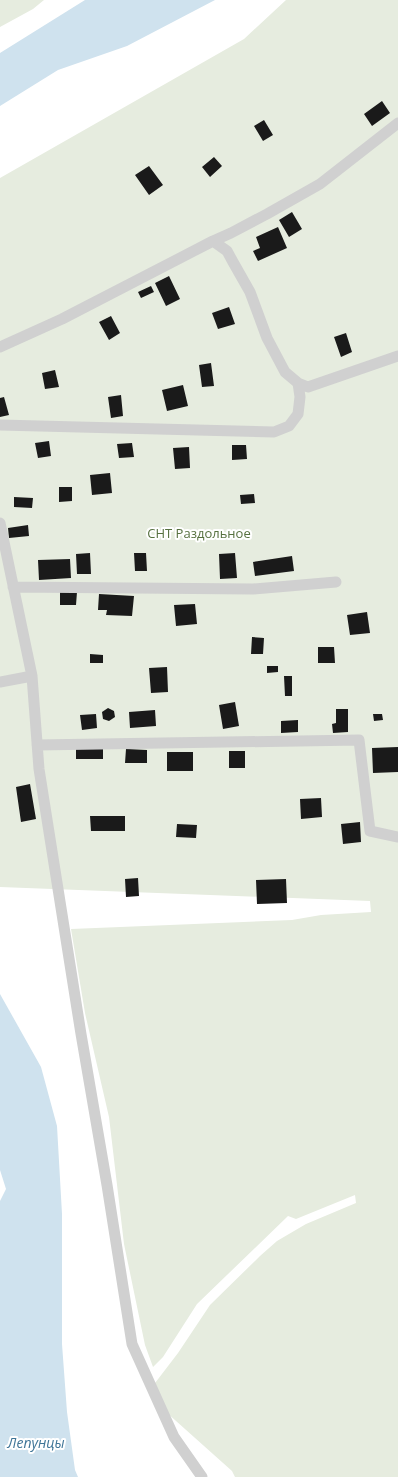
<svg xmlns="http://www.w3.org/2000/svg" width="398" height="1477" font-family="'Open Sans',sans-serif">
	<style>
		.green { fill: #e6ecdf }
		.water { fill: #cfe2ee }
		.building { fill: #1a1a1a }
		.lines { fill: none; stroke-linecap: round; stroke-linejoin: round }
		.service { stroke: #d0d0d0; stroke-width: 11 }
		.labels { text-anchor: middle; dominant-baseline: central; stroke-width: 4; stroke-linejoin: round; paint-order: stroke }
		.park-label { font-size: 13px; fill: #56703f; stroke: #fff }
		.water-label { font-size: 14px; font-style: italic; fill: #3f7597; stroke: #fff }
	</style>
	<rect width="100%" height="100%" fill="#fff"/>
	<!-- green -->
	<path class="green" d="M0 0H44L33 9 0 27Z
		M286 0H398V1477H235L232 1471 157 1404 152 1387 178 1353 210 1305 260 1256 277 1241 306 1224 356 1203 355 1195 296 1219 288 1216 197 1304 163 1357 153 1367 145 1345 124 1244 109 1117 85 1013 71 929 292 920 321 915 371 912 370 901 0 887V178L244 39Z"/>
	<!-- water -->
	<path class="water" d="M85 0H215L127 46 58 70 0 106V53Z
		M0 994 41 1067 57 1126 62 1214V1344L67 1412 75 1470 78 1477H0V1201L6 1189 0 1170Z"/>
	<!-- building -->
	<path class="building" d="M382 101 390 113 372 126 364 114Z
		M264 120 273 135 263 141 254 126Z
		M214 157 222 166 210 177 202 167Z
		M149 166 163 185 149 195 135 175Z
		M292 212 302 229 289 237 279 220Z
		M278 227 287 248 258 261 253 251 260 248 256 237Z
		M169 276 180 299 166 306 155 283Z
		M151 286 154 292 141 298 138 292Z
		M229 307 235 324 218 329 212 313Z
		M111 316 120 333 109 340 99 322Z
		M346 333 352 352 341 357 334 337Z
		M211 363 214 386 202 387 199 365Z
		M55 370 59 387 45 389 42 373Z
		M183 385 188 406 167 411 162 390Z
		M121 395 123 416 111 418 108 397Z
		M4 397 9 415 0 417V398Z
		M49 441 51 456 38 458 35 443Z
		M132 443 134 457 119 458 117 444Z
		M232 445H246L247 459 232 460Z
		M189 447 190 468 175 469 173 448Z
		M110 473 112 493 92 495 90 475Z
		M59 487H72V501L59 502Z
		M254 494 255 503 241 504 240 495Z
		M14 497 33 498 32 508 14 507Z
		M28 525 29 536 9 538 8 528Z
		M90 553 91 574H77L76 554Z
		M134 553H146L147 571H135Z
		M235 553 237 578 220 579 219 554Z
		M292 556 294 571 255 576 253 562Z
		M70 559 71 578 39 580 38 560Z
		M60 591 77 592 76 605H60Z
		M99 594 134 596 132 616 106 615 107 610H98Z
		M195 604 197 624 176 626 174 605Z
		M367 612 370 633 350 635 347 615Z
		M252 637 264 638 263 654H251Z
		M318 647H334L335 663H318Z
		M90 654 103 655V663H90Z
		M267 666H278V672L267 673Z
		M167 667 168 692 151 693 149 668Z
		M284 676H292V696H285Z
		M235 702 239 726 223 729 219 705Z
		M108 708 114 711 115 717 109 721 103 719 102 712Z
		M336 709H348V732L333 733 332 724 336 723Z
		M155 710 156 726 130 728 129 712Z
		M96 714 97 728 82 730 80 715Z
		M373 714H382L383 720 374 721Z
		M298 720V732L281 733V721Z
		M103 747V759H76V748Z
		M398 747V772L373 773 372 748Z
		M126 749 147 750V763H125Z
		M229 751H245V768H229Z
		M167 752H193V771H167Z
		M30 784 36 819 21 822 16 787Z
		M321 798 322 817 301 819 300 799Z
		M90 816H125V831H91Z
		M360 822 361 842 343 844 341 824Z
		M177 824 197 825 196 838 176 837Z
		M138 878 139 896 126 897 125 879Z
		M286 879 287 903 257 904 256 880Z"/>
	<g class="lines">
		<!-- service -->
		<path class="service" d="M213 241 231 233 267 214 320 184 398 123
			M0 347 62 319 213 241 227 251 233 262 250 292 267 338 285 372 298 383 300 397 298 414 289 426 274 432 0 425
			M298 383 308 387 398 356
			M0 523 32 676 39 769 81 1034 107 1185 132 1344 174 1437 202 1477
			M13 587 253 589 336 582
			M0 682 32 676
			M37 745 359 740 370 831 398 837"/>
	</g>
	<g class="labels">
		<!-- park labels -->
		<g class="park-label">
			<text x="199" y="533">СНТ Раздольное</text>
		</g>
		<!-- water labels -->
		<g class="water-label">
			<text x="36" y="1442">Лепунцы</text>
		</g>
	</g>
</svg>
